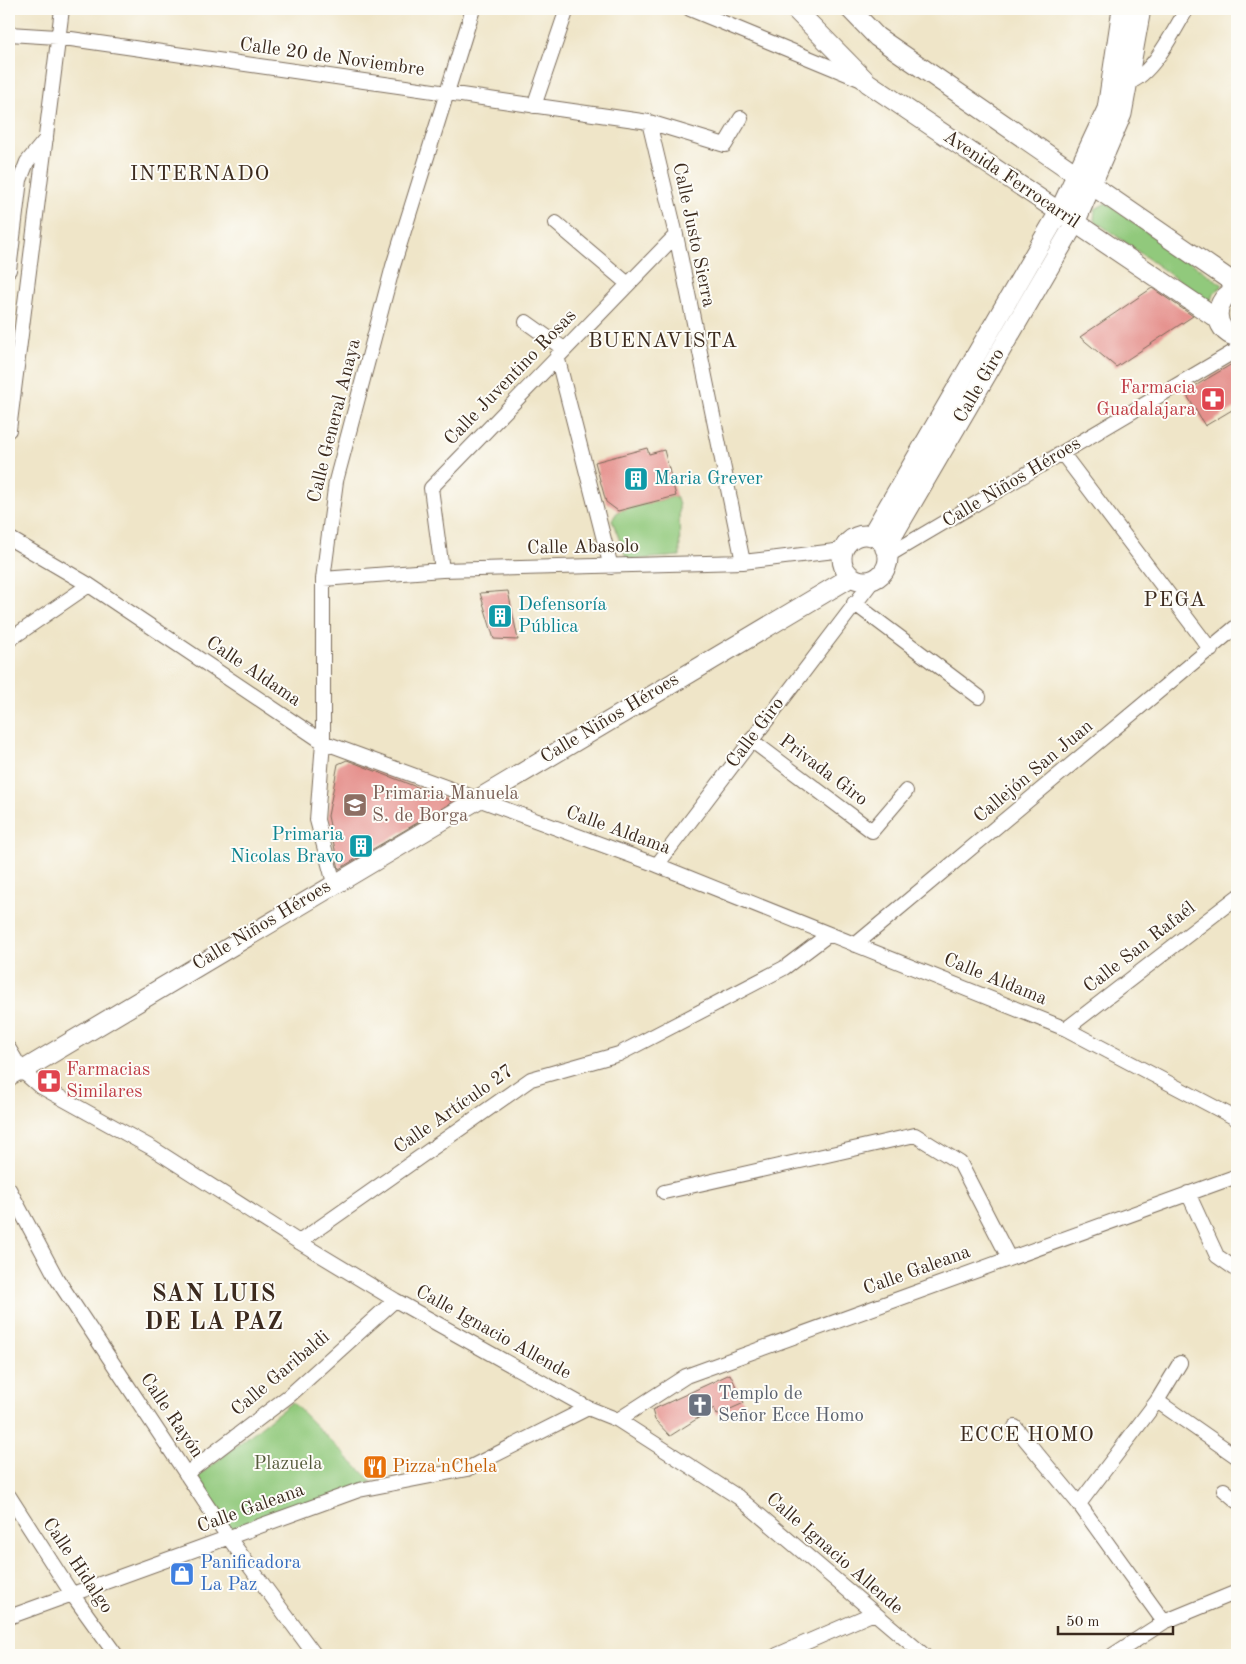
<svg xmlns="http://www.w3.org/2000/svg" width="1246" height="1664" font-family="'Old Standard TT',serif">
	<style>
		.green { fill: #91c97b; stroke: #667a4c }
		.building { fill: #e5908c }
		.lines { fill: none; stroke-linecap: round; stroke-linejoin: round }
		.street-casing { stroke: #7a6b5a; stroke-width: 16 }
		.secondary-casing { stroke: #7a6b5a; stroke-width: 21 }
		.street { stroke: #fff; stroke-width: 14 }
		.secondary { stroke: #fff; stroke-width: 19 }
		.labels { text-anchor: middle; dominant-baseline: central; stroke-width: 4; stroke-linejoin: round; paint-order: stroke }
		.street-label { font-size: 19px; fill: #3b2a1e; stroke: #fdfcf7 }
		.health-label { font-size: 19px; fill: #be3a42; stroke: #fdfcf7; text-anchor: end }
		.culture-label { font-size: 19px; fill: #0d838f; stroke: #fdfcf7; text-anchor: start }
		.education-label { font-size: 19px; fill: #785e54; stroke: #fdfcf7; text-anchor: start }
		.worship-label { font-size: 19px; fill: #5b616d; stroke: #fdfcf7; text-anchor: start }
		.park-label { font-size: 19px; fill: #555a3a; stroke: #fdfcf7 }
		.food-label { font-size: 19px; fill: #c56008; stroke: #fdfcf7; text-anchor: start }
		.shop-label { font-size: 19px; fill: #366cbe; stroke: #fdfcf7; text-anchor: start }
		.quarter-label { font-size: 21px; letter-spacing: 1px; fill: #3b2a1e; stroke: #fdfcf7 }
		.district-label { font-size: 24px; font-weight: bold; letter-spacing: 1px; fill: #3b2a1e; stroke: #fdfcf7 }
	</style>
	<rect width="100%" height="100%" fill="#fdfcf7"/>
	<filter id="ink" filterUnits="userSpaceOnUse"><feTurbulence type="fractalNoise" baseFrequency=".02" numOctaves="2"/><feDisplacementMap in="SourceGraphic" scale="10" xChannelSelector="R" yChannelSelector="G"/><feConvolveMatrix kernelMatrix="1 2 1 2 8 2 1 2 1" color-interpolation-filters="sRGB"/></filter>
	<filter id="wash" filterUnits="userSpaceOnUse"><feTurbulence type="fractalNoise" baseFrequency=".0096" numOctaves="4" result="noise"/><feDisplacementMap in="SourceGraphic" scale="20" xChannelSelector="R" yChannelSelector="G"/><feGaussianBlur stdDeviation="1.12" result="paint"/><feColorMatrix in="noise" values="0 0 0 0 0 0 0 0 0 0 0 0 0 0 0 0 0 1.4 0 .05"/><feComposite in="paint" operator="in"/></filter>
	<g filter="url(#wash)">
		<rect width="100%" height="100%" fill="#efe5c8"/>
		<!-- green -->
		<path class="green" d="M1106 203 1223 285 1213 294 1210 303 1094 220 1095 209Z
			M676 496 679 505 680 556 627 560 612 520 618 511Z
			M292 1402 372 1482 230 1533 196 1478Z"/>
		<g id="blocks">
			<!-- building -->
			<path class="building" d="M1152 288 1193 316 1116 367 1080 337Z
				M1232 364 1237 372V407L1205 426 1185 392Z
				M647 448 649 454 664 450 676 496 618 511 606 502 595 462Z
				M508 591 518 640 494 639 480 593Z
				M347 760 450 800 451 803 339 869 328 816 338 764Z
				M730 1374 744 1403 717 1415 714 1408 670 1436 655 1420 652 1410Z"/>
		</g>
	</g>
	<g filter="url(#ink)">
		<use href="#blocks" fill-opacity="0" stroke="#7a6b5a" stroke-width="1"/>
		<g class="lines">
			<defs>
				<path id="street" d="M690 9 862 80
					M9 34 57 37 649 122 725 145 741 118
					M1123 84C1151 80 1173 31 1187 9
					M534 106 567 9
					M649 122 676 235 743 562
					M556 223 628 284
					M9 270 20 180 27 162 46 139
					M526 322 564 349
					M557 356 611 567
					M9 430 62 9
					M1062 453 1211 650
					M9 538 89 585 323 742 657 865 1066 1029 1237 1119
					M887 556 1235 351 1237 347
					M442 570 431 488 676 235
					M323 579 442 570 743 562 843 550
					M854 603 979 697
					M9 640 89 585
					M751 740 872 831 906 791
					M657 865 874 579
					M334 883 317 820 323 742V579L336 481 393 266 473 9
					M855 945 1237 626
					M1066 1029 1237 897
					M9 1049 22 1071 38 1085 152 1148 299 1242 395 1300 588 1408 618 1420 738 1497 924 1655
					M9 1079 22 1071
					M9 1189 57 1279 228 1537 315 1655
					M664 1192 915 1135 960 1163 1009 1258
					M1188 1193 1217 1256 1237 1270
					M299 1242 531 1079 619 1054 784 968 828 935
					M1157 1401 1237 1457
					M618 1420 686 1376 1237 1176
					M1015 1427 1079 1504 1164 1622
					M186 1474 290 1395 395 1300
					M1224 1490 1237 1501
					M9 1496 72 1594 116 1655
					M1079 1504 1157 1401 1180 1363
					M9 1617 359 1490 467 1469 588 1408
					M777 1655 874 1613
					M1113 1655 1164 1622 1237 1592"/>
				<path id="secondary" d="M795 9 868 83 1218 319
					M850 9 877 37 1237 285
					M1237 290C1213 297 1211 331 1237 337
					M842 558a23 23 0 1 1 46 0a23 23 0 1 1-46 0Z
					M871 536 1059 212 1107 109 1122 9
					M885 549 1075 223 1122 114 1141 9
					M22 1071 851 577"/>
			</defs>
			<!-- street casing -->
			<use href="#street" class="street-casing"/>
			<!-- secondary casing -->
			<use href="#secondary" class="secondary-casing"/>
			<!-- street -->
			<use href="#street" class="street"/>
			<!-- secondary -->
			<use href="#secondary" class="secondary"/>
		</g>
	</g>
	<!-- icons -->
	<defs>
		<symbol id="pharmacy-square" viewBox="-11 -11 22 22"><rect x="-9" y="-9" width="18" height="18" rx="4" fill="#e0444e" stroke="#fdfcf7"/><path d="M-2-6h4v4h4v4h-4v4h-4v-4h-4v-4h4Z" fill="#fff"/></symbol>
		<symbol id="building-square" viewBox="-11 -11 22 22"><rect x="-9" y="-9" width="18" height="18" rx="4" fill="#0f9aa8" stroke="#fdfcf7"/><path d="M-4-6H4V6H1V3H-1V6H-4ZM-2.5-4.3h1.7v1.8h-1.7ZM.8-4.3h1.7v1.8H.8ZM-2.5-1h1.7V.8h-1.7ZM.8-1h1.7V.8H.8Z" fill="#fff"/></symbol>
		<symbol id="school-square" viewBox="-11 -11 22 22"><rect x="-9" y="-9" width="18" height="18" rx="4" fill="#8d6e63" stroke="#fdfcf7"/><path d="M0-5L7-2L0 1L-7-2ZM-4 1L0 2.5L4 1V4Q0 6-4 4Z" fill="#fff"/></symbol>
		<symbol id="church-square" viewBox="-11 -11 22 22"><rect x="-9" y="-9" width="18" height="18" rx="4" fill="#6b7280" stroke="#fdfcf7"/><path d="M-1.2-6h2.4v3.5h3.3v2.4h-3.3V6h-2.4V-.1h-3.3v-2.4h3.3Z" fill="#fff"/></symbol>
		<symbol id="restaurant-square" viewBox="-11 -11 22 22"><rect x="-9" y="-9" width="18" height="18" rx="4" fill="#e8710a" stroke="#fdfcf7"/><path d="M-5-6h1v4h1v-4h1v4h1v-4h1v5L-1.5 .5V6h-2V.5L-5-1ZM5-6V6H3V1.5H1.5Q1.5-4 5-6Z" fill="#fff"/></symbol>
		<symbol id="shop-square" viewBox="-11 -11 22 22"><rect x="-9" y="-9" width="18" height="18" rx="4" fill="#3f7fe0" stroke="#fdfcf7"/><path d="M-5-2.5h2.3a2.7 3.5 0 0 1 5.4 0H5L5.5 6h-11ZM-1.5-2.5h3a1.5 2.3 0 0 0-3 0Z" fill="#fff"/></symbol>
	</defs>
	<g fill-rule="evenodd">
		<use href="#pharmacy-square" x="1199" y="385" width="28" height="28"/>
		<use href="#building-square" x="622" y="465" width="28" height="28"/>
		<use href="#building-square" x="486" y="602" width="28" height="28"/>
		<use href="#school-square" x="341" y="791" width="28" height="28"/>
		<use href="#building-square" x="347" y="832" width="28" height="28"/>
		<use href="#pharmacy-square" x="35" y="1067" width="28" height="28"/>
		<use href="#church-square" x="686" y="1391" width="28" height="28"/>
		<use href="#restaurant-square" x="361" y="1453" width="28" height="28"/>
		<use href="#shop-square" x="168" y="1560" width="28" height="28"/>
	</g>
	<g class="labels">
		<!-- street labels -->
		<g class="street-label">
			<text transform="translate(332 58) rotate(8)">Calle 20 de Noviembre</text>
			<text transform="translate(1011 180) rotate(34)">Avenida Ferrocarril</text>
			<text transform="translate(693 235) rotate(78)">Calle Justo Sierra</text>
			<text transform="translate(511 378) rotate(-46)">Calle Juventino Rosas</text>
			<text transform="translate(980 386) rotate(-60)">Calle Giro</text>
			<text transform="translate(335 421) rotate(-76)">Calle General Anaya</text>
			<text transform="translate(1012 483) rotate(-31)">Calle Niños Héroes</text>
			<text transform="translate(583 548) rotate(-1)">Calle Abasolo</text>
			<text transform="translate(253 672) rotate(34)">Calle Aldama</text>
			<text transform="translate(610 719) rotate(-31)">Calle Niños Héroes</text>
			<text transform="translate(756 733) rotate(-53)">Calle Giro</text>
			<text transform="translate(823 771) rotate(37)">Privada Giro</text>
			<text transform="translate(1034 772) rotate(-40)">Callejón San Juan</text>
			<text transform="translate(618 831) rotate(20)">Calle Aldama</text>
			<text transform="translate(262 926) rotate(-31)">Calle Niños Héroes</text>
			<text transform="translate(1140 948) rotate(-38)">Calle San Rafaél</text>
			<text transform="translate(995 980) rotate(22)">Calle Aldama</text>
			<text transform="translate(454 1110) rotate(-35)">Calle Artículo 27</text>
			<text transform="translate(917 1271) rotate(-20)">Calle Galeana</text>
			<text transform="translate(493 1333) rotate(29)">Calle Ignacio Allende</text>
			<text transform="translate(281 1374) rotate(-40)">Calle Garibaldi</text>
			<text transform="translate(171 1416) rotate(56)">Calle Rayón</text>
			<text transform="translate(251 1509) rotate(-20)">Calle Galeana</text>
			<text transform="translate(834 1554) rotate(41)">Calle Ignacio Allende</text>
			<text transform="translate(77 1566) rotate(56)">Calle Hidalgo</text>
		</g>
		<!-- health labels -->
		<g class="health-label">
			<text x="1196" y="388">Farmacia<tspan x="1196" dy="22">Guadalajara</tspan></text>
			<text x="66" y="1070" text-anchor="start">Farmacias<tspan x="66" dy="22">Similares</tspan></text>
		</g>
		<!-- culture labels -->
		<g class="culture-label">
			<text x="654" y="479">Maria Grever</text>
			<text x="518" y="605">Defensoría<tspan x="518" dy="22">Pública</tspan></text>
			<text x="344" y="835" text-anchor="end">Primaria<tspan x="344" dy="22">Nicolas Bravo</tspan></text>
		</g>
		<!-- education labels -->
		<g class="education-label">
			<text x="372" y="794">Primaria Manuela<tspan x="372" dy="22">S. de Borga</tspan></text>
		</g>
		<!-- worship labels -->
		<g class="worship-label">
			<text x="718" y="1394">Templo de<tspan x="718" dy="22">Señor Ecce Homo</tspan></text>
		</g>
		<!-- park labels -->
		<g class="park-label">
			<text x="288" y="1464">Plazuela</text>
		</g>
		<!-- food labels -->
		<g class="food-label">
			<text x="392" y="1467">Pizza'nChela</text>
		</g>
		<!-- shop labels -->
		<g class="shop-label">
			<text x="200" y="1563">Panificadora<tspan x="200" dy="22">La Paz</tspan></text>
		</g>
		<!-- quarter labels -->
		<g class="quarter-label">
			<text x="200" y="174">INTERNADO</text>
			<text x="663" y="341">BUENAVISTA</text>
			<text x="1175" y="600">PEGA</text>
			<text x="1027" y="1435">ECCE HOMO</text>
		</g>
		<!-- district labels -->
		<g class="district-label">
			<text x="214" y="1295">SAN LUIS<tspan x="214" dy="28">DE LA PAZ</tspan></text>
		</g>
	</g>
	<!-- margin -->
	<rect width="1246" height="1664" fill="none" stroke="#fdfcf7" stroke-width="30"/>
	<!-- scale -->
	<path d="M1058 1626v8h115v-8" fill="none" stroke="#3b2a1e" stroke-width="2.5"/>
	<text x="1066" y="1626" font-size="15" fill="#3b2a1e" stroke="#fdfcf7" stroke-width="4" paint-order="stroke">50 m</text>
</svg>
